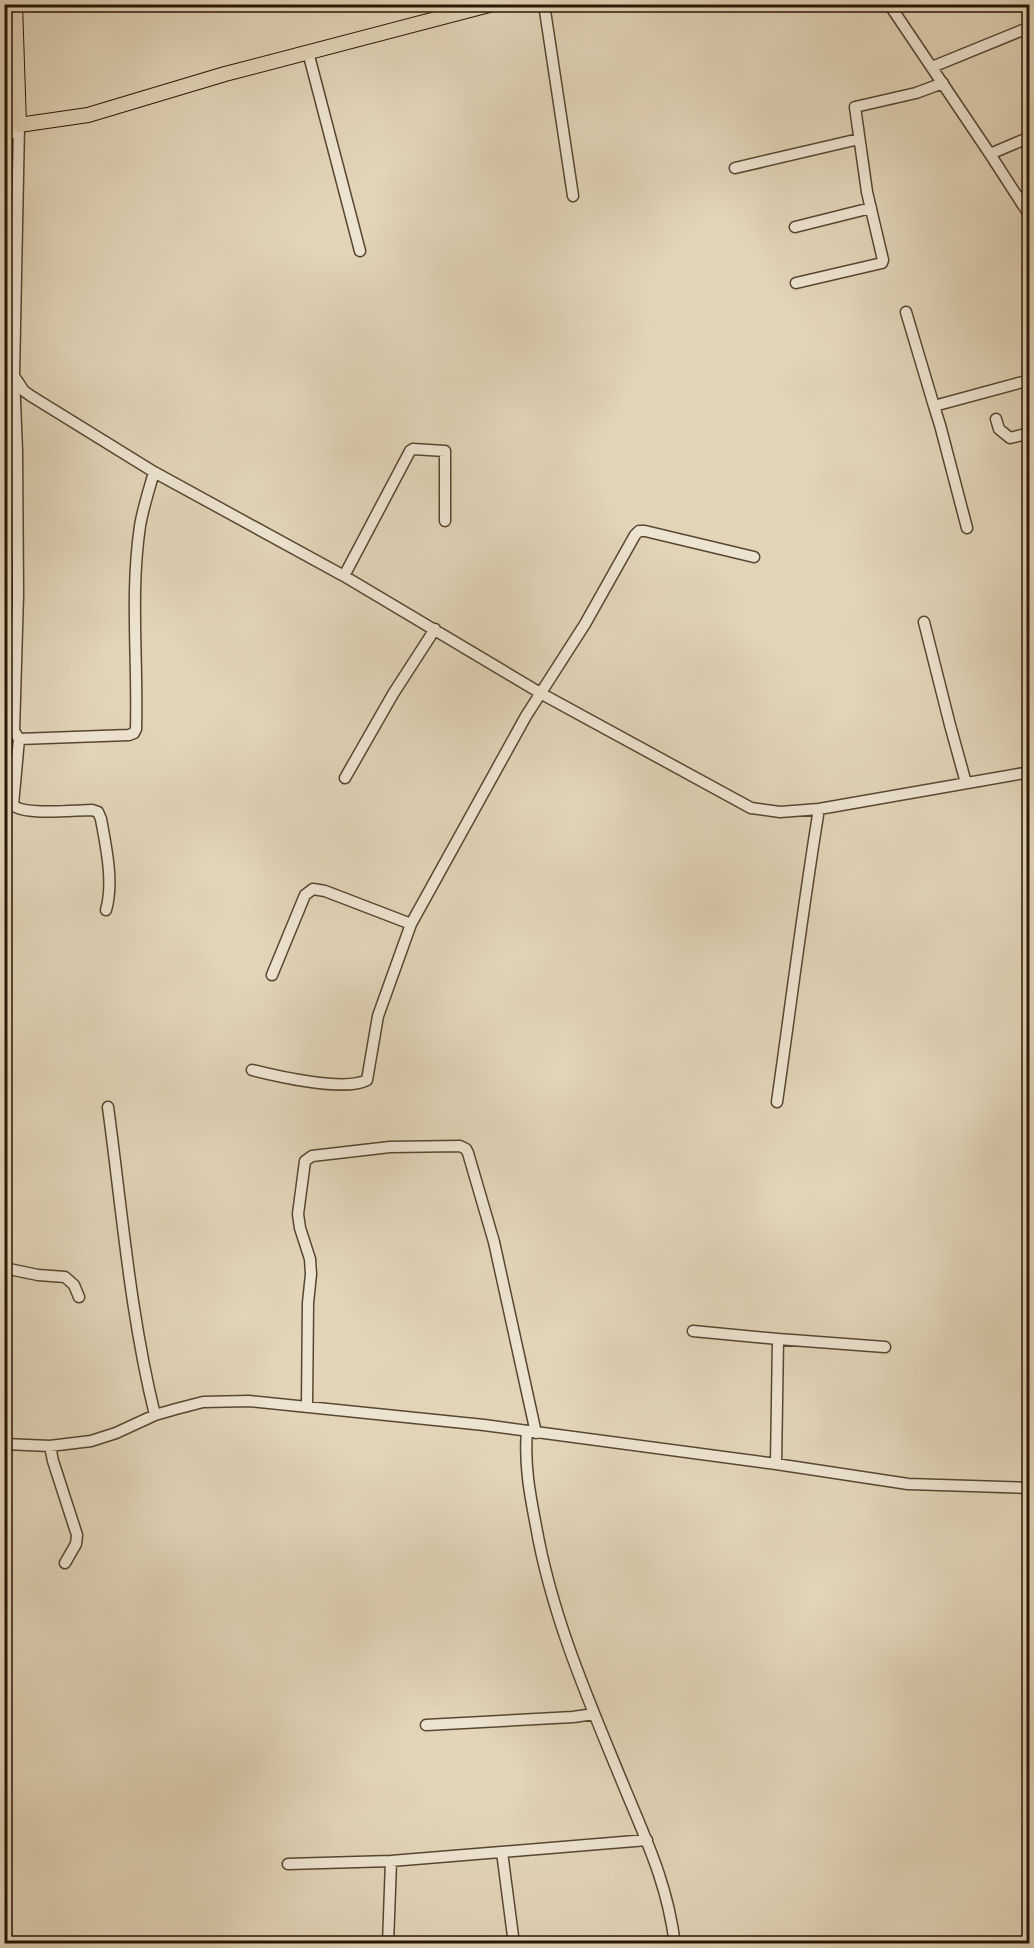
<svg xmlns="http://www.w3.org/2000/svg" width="1034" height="1948" font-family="'Sorts Mill Goudy',serif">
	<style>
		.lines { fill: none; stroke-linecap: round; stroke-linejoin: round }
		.minor-casing { stroke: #584631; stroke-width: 13 }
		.major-casing { stroke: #2b1604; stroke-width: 16 }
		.minor { stroke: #ece3d0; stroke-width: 10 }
		.major { stroke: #e1d4b7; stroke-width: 14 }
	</style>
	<rect width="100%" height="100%" fill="#e1d4b7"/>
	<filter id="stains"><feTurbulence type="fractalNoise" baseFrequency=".00333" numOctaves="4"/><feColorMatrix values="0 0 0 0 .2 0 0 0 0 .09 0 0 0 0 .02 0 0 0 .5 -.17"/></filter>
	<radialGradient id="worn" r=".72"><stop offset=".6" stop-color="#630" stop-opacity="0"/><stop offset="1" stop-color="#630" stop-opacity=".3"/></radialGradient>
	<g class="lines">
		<defs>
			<path id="minor" d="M544 4 573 196
				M889 4 990 154 1030 216
				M308 52 360 251
				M932 67 1030 27
				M19 125 14 376 24 391 31 396 154 472 344 576 542 694 751 808 780 812 819 809 1030 772
				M4 134 19 132
				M990 154 1030 137
				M735 168 859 139
				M795 227 871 208
				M796 283 882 263 883 260 867 192 855 107 916 93 943 83
				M906 312 934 406 1030 380
				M14 377 17 451 18 595 14 731 19 739 13 805C24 816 75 810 92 810L98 812 101 819C106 847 114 882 106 910
				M934 406 940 425 967 528
				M996 419 999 429 1010 438 1030 433
				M344 576 410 451 413 449 445 451V521
				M924 622 950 725 966 783
				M19 739 129 735 134 733 136 729C138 661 130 593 140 526 143 508 149 490 154 472
				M345 778 393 694 435 629
				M272 975 305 895 313 889 325 891 411 924
				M252 1070C276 1076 345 1092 367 1080L378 1016 411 924 526 716 585 624 635 535 639 531H645L754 557
				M777 1102C791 1004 803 906 819 809
				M108 1107C122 1210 130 1314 155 1415
				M4 1268 38 1275 65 1277 74 1285 79 1297
				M693 1331 778 1339 776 1464
				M778 1339 885 1347
				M307 1406 308 1303 311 1274 310 1259 300 1228 298 1214 305 1161 312 1156 390 1147 460 1146 466 1149 468 1153 494 1242 536 1433
				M527 1431C524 1464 530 1495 536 1526 552 1617 588 1699 623 1784 646 1840 667 1882 675 1944
				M4 1444 50 1446 91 1441 116 1433 155 1415 176 1409 203 1402 249 1401 484 1425 776 1464 908 1484 1030 1488
				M50 1446 53 1461 77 1535 76 1544 65 1563
				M426 1725 573 1717 594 1714
				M502 1852 514 1944
				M288 1864 391 1861 647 1840
				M388 1944 391 1861"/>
			<path id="major" d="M15 4 19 125 88 115 225 74 493 4"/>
		</defs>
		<!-- minor casing -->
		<use href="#minor" class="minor-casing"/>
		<!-- major casing -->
		<use href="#major" class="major-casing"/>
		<!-- minor -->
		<use href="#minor" class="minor"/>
		<!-- major -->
		<use href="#major" class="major"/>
	</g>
	<!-- margin -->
	<rect width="1034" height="1948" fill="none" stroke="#e1d4b7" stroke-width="24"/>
	<rect x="6" y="6" width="1022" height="1936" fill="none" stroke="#2b1604" stroke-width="3"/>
	<rect x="12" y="12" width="1010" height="1924" fill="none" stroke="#2b1604" stroke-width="1.5"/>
	<rect width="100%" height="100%" filter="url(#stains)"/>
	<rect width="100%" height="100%" fill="url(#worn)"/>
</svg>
